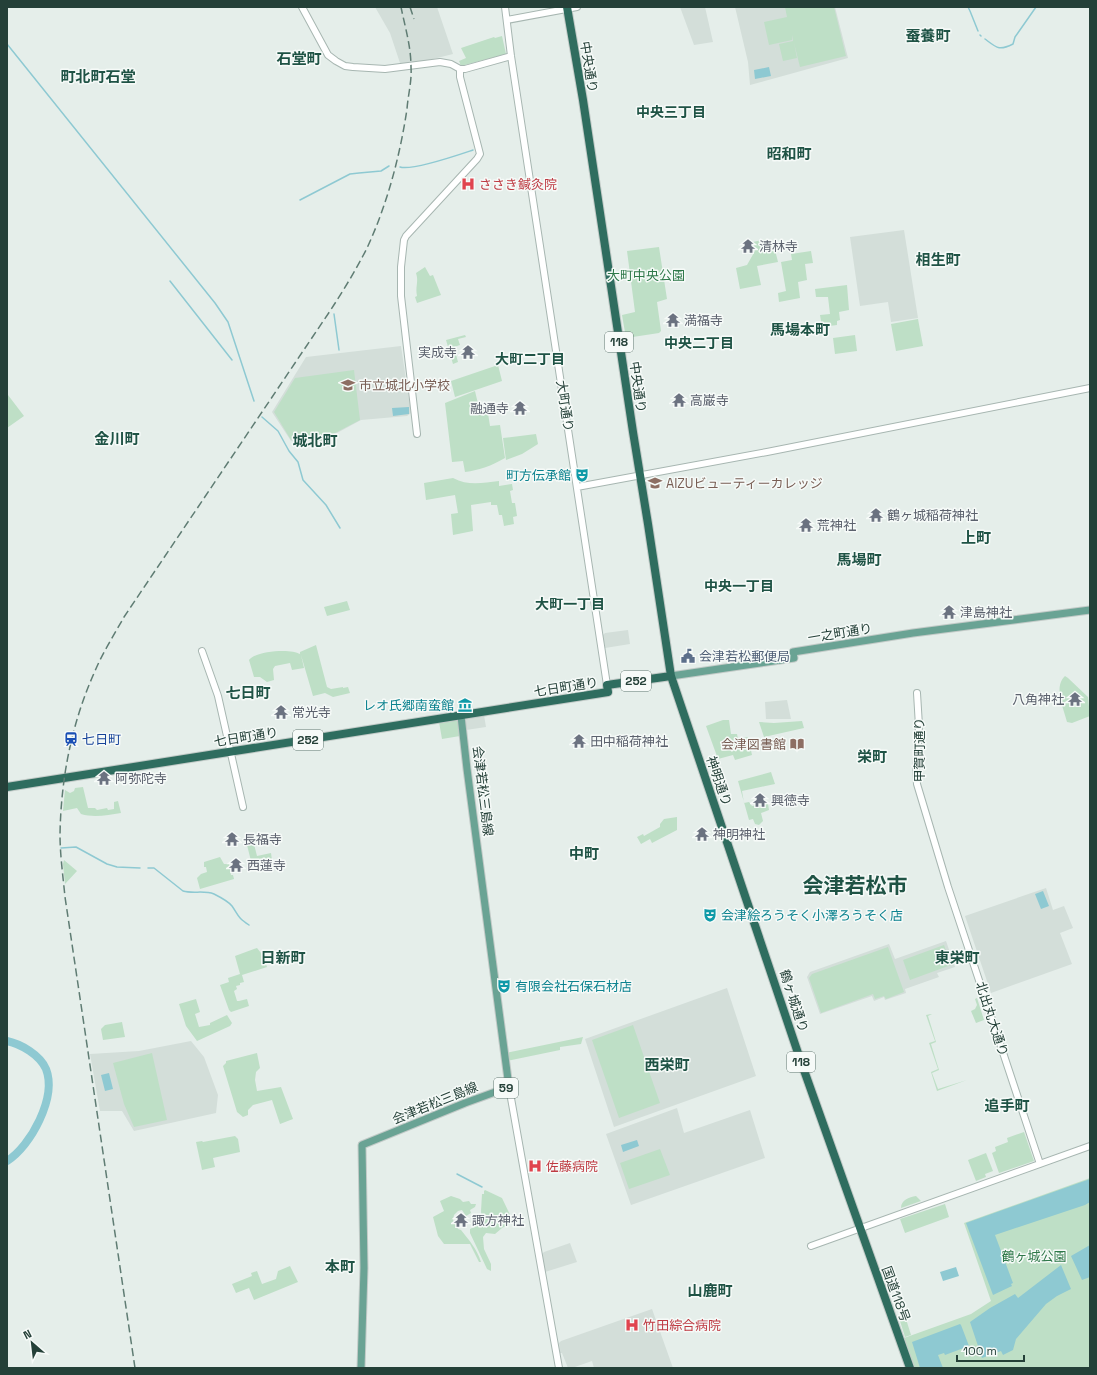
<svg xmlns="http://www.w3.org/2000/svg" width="1097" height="1375" font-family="'Space Grotesk','Noto Sans JP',sans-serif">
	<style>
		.built { fill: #d3ded9 }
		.green { fill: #bedfc6 }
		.water { fill: #8ec9d2 }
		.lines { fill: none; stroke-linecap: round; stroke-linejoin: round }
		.stream { stroke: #8ec9d2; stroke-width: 1.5 }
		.river { stroke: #8ec9d2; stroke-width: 8 }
		.minor-casing { stroke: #a7b6b1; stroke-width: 8 }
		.major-casing { stroke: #c2cac7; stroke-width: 9 }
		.highway-casing { stroke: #c2cac7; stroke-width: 10 }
		.minor { stroke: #fff; stroke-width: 6 }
		.major { stroke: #6aa394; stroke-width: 7 }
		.highway { stroke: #2f6d5f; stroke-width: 8 }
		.rail { stroke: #5f7c73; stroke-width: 1.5; stroke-dasharray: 8 4; stroke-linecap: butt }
		.labels { text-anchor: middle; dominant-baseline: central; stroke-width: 3; stroke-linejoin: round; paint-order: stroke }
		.shield { fill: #f6faf8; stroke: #637872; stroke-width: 1 }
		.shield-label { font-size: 12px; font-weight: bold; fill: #244038 }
		.street-label { font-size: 13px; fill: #244038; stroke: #f6faf8 }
		.health-label { font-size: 13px; fill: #be3a42; stroke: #f6faf8; text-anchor: start }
		.worship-label { font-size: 13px; fill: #5b616d; stroke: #f6faf8; text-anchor: start }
		.park-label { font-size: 13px; fill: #2e7849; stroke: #f6faf8 }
		.education-label { font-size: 13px; fill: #785e54; stroke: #f6faf8; text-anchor: start }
		.culture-label { font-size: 13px; fill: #0d838f; stroke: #f6faf8; text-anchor: end }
		.service-label { font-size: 13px; fill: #4e5e75; stroke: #f6faf8; text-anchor: start }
		.transit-label { font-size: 13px; fill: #164399; stroke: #f6faf8; text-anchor: start }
		.neighbourhood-label { font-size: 14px; font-weight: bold; fill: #1f5345; stroke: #f6faf8 }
		.quarter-label { font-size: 15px; font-weight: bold; fill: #1f5345; stroke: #f6faf8 }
		.town-label { font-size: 21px; font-weight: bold; fill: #1f5345; stroke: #f6faf8 }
	</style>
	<rect width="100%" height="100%" fill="#e5eeea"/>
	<!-- built -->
	<path class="built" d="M375 7H437L453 54 417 63H400L390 33Z
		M680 7H705L713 42 694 45Z
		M735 7H835L848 58 750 85 748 62Z
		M904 230 918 318 891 322 888 302 860 306 850 237Z
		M401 346 411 413 407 416 361 420 313 446 306 435 291 441 272 412 306 357Z
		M628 630 630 644 605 648 603 635 605 633Z
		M787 700 791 719H766L765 702Z
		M484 715 486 727 466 730 465 720 466 718Z
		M1046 888 1053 910 1064 906 1073 928 1060 933 1072 964 991 993 965 916Z
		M946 941 955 967 937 973 939 977 905 989 906 993 885 1000 884 997 874 1001 872 996 820 1014 807 977 810 972 889 944 895 959Z
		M727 988 756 1076 614 1127 585 1039Z
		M191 1041 204 1057 218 1095 216 1113 134 1131 122 1111H100L90 1054 139 1051Z
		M677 1108 684 1133 750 1110 765 1158 631 1205 606 1134Z
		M570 1243 577 1262 545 1272 542 1254 544 1252Z
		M652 1309 673 1368H594L592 1361 572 1368H568L562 1353H560L559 1343 561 1341Z"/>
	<!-- green -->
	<path class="green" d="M785 7H834L846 56 800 67 794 43 797 58 783 61 779 44 793 41 792 35V40L769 45 764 22 787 17Z
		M502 36 506 54 461 66 459 61 466 58 461 48 494 37 495 38Z
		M766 239 773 242 778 262 757 266 761 285 740 289 736 268 747 265 755 251 753 242Z
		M659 247 667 299 657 302 661 331 659 333 626 338 622 315 635 312 627 251Z
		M811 251 813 263 805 264 807 280 798 282 800 298 779 302 778 293 786 291 781 262 792 260 791 254Z
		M425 267 430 276 433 275 441 295 417 303 415 297 417 296C415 286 419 282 416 273Z
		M847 285 849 310 839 312 840 320 837 321V325L822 327 820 315 830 314 828 297H816L815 289Z
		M918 319 923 346 896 351 891 324Z
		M465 335 466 337 458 339 460 345 454 347 458 362 453 364 446 340Z
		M855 335 857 351 835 354 833 338Z
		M498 365 502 381 455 397 451 381Z
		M354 370 360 420 314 444 306 433 291 440 274 412 295 378Z
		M475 391 479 408 487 407 490 426 500 425 505 458C491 466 480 470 465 472L463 461 452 462 445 403Z
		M7 395H8L24 416 7 428Z
		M536 434 538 444 522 454 506 460 503 438Z
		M453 478C468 486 482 483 499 481V486L512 484 513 490 510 491 512 503H515L517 516 513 517 514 524 504 526 502 515H499L497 505H491V502L471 505 473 531 453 535 451 514 458 513 455 495 426 500 424 483Z
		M347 601 350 610 327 616 324 607Z
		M316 645 327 687 331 689 343 687V688L348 687 350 693 333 697 325 693 313 696 301 655 304 668 292 670 290 663 275 666 273 669 274 680 267 682 260 677H254L249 660C255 651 291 648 300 654V652Z
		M1065 676 1068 678 1088 697 1090 716 1072 723 1067 722C1064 709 1053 687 1065 676Z
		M458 720 460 736 442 739 439 722Z
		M723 720H729L731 734H737L738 739 748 737 752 755 735 760 733 755 718 759 706 726Z
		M802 721 804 728 764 737 759 722 774 723Z
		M771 772 775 784 742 791 744 803 749 802 752 806 768 804 769 810 761 813 763 821 759 825 755 824 753 819 749 820 738 781Z
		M83 787 88 808H95L97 810 107 808 108 810 114 809V802L118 801 121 813C108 815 94 818 81 814L77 808 63 811 65 790 70 793 74 791 75 788Z
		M677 817V830L652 843 650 839 641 844 637 837 643 834 644 836 660 827V824L664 819Z
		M253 840 257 856 271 853 272 860 252 865 246 841Z
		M220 857 224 864H229L231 875H233L234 879 200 889 197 878 201 874 207 872 206 867H204V862Z
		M64 860 77 871 65 884 63 864Z
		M944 945 951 965 910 980 903 960Z
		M888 947 904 992 886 999 884 996 875 999 873 994 821 1013 809 978 812 974Z
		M257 948 261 953 267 967 242 975 244 982 240 983V985L236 986 237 989 234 991 237 1001H239L247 999 249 1006 231 1012 229 1010 220 985 229 982 228 978 240 974 235 956Z
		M977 998 984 1020 976 1023 971 1011 975 1009 977 1005 975 999Z
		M196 999 200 1012 195 1014 199 1027 210 1025V1023L227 1015 232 1023 230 1026 197 1041 186 1026 179 1004Z
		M931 1014H932L928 1016 936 1042 931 1044 939 1070 932 1073 938 1089 967 1080 937 1091 931 1072 938 1069 929 1043 935 1041 926 1015Z
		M122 1022 125 1037 103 1040 101 1029 105 1025Z
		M633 1025 660 1103 619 1118 592 1040Z
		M583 1037 581 1044 560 1047V1050L507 1061 506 1053Z
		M152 1053 167 1120 134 1127 124 1104 113 1063Z
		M257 1053 260 1068 256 1072 255 1080 257 1091 281 1087 293 1119 280 1124 272 1100 253 1105 248 1110V1115L243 1117 237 1112 223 1066 226 1063V1061Z
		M1024 1132 1034 1161 999 1173 992 1153 996 1151 995 1147 1008 1142 1007 1138Z
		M235 1136 238 1139 240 1152 213 1158 215 1167 202 1170 196 1142 202 1141 203 1142Z
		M660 1149 670 1175 629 1189 620 1163Z
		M986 1153 993 1171 985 1174 986 1177 976 1181 968 1160Z
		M1090 1178V1368H915L904 1338 971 1314 991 1301 964 1223Z
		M485 1190 502 1198 513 1221 512 1223 502 1228 495 1234 486 1233 483 1237 484 1249 491 1264V1271L487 1269 470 1233V1229L482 1223 481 1211 482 1194H484V1191Z
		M451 1196 460 1199 463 1202 469 1201 471 1204H476L475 1207 470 1210 471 1213 466 1216 462 1210 458 1211 454 1215 453 1220 458 1229 461 1230C469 1240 477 1249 481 1262H479L470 1244H444L438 1236 433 1217 444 1211 440 1201Z
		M916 1196 921 1201 901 1208C901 1200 909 1197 916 1196Z
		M945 1204 949 1217 905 1233 900 1219Z
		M290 1266 298 1282 254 1300 249 1288 236 1293 232 1284 252 1276 251 1273 257 1271 262 1284 276 1279 278 1271Z
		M906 1319 911 1335 905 1337 900 1321Z"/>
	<!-- water -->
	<path class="water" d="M769 67 771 76 755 79 754 70Z
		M409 407V414L393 416 392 408Z
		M1043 891 1049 906 1041 909 1035 894Z
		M109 1073 113 1089 105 1091 101 1075Z
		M637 1140 639 1146 623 1152 621 1145Z
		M1090 1179V1202L1085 1205 995 1235 1013 1283 1011 1284 1012 1286 993 1295 966 1223Z
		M1090 1245V1277L1082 1280 1071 1256Z
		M1061 1265 1071 1289 1057 1296 1046 1304 1016 1339 1013 1350 1003 1355 1001 1351 982 1358 970 1322 990 1308 1015 1294 1018 1298Z
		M956 1267 959 1276 943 1281 940 1272Z
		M960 1324 961 1325 969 1346 945 1355 944 1353 938 1355 943 1368H920L912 1342Z"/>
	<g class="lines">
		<!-- stream -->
		<path class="stream" d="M968 7 970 11 978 31
			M980 35 981 36
			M985 39C997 48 999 51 1013 44L1015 37 1036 7
			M7 44 215 303 228 322 254 401
			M400 167C412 171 458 155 473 150
			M300 200 350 174 359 173 381 171 389 166
			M170 281 232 360
			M334 314 339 350
			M262 417 278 431 289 451 298 462 303 480 326 505 340 528
			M61 848 76 847 107 864 117 867 140 868
			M148 868H154L183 891C193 894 204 890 214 894 220 897 228 901 232 906 239 916 237 917 249 925
			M457 1174 482 1187"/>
		<!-- river -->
		<path class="river" d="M7 1041C21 1044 40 1055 46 1069 57 1097 31 1146 7 1161"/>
		<defs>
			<path id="minor" d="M302 7 328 55 336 61 345 66 353 67 385 69 440 62 451 64 460 69H465L511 56
				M505 7 511 56 607 685
				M507 20 577 7
				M417 434 401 296V267L404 240 406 236 477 159 480 154 460 77V69
				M577 487 767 452 1090 388
				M202 651 218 696 243 807
				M917 693 919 726 916 771 917 784 948 887 1040 1164
				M509 1087 559 1368
				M811 1246 1090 1146"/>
			<path id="major" d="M671 676 794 658 793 652 913 633 1090 610
				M361 1368 364 1268 362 1145 465 1103 509 1087 467 769 461 716"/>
			<path id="highway" d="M567 7 583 100 633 432 648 524 671 676 800 1059 910 1368
				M7 787 608 692 607 685 671 676"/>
		</defs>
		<!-- minor casing -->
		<use href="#minor" class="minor-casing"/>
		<!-- major casing -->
		<use href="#major" class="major-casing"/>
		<!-- highway casing -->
		<use href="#highway" class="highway-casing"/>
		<!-- minor -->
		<use href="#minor" class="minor"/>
		<!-- major -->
		<use href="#major" class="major"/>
		<!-- highway -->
		<use href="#highway" class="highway"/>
		<!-- rail -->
		<path class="rail" d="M410 7 414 19
			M135 1368 65 897C63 876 60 855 60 834 61 777 72 722 95 671 103 652 114 635 124 617L330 311C343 291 356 270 367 248 387 205 400 156 407 109 408 95 412 81 411 67 411 46 405 27 401 7"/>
	</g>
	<!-- icons -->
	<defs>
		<symbol id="hospital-bare" viewBox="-9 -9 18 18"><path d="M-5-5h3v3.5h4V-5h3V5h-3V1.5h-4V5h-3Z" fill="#e0444e" stroke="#f6faf8" stroke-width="2.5" paint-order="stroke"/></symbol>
		<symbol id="temple-bare" viewBox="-9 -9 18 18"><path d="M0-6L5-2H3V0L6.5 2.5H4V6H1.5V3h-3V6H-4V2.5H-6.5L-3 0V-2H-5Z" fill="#6b7280" stroke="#f6faf8" stroke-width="2.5" paint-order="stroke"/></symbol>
		<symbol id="school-bare" viewBox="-9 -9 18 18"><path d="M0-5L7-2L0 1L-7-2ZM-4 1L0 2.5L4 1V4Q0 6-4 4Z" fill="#8d6e63" stroke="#f6faf8" stroke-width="2.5" paint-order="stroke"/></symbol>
		<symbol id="theatre-bare" viewBox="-9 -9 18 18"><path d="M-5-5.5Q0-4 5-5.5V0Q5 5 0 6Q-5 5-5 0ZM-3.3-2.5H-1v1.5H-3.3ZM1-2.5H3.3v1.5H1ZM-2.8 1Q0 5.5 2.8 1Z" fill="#0f9aa8" stroke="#f6faf8" stroke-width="2.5" paint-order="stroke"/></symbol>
		<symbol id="university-bare" viewBox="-9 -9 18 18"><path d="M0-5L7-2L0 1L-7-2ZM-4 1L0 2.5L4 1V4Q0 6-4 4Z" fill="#8d6e63" stroke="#f6faf8" stroke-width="2.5" paint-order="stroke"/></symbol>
		<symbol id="civic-bare" viewBox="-9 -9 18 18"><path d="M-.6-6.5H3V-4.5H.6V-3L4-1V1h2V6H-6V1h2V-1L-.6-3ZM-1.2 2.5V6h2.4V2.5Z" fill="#5c6f8a" stroke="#f6faf8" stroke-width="2.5" paint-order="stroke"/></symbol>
		<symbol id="museum-bare" viewBox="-9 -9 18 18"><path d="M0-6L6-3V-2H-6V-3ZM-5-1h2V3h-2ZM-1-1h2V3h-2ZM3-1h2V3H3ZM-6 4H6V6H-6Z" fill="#0f9aa8" stroke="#f6faf8" stroke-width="2.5" paint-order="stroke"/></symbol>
		<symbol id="station-bare" viewBox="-9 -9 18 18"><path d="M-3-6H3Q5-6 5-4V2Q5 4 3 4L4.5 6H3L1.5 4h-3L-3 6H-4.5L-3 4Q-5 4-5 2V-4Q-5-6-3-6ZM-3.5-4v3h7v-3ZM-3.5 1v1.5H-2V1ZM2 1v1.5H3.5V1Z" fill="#1a4fb4" stroke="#f6faf8" stroke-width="2.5" paint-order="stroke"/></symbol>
		<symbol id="library-bare" viewBox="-9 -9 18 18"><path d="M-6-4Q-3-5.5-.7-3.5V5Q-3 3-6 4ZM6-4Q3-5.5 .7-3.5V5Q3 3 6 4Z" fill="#8d6e63" stroke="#f6faf8" stroke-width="2.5" paint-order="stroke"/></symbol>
	</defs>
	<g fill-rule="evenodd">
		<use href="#hospital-bare" x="458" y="174" width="20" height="20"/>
		<use href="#temple-bare" x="738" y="236" width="20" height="20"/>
		<use href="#temple-bare" x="663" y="310" width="20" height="20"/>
		<use href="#temple-bare" x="458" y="342" width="20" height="20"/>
		<use href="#school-bare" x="338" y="375" width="20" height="20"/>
		<use href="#temple-bare" x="669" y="390" width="20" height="20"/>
		<use href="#temple-bare" x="510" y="398" width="20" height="20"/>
		<use href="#theatre-bare" x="572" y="465" width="20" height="20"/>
		<use href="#university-bare" x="645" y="473" width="20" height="20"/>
		<use href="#temple-bare" x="866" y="505" width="20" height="20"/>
		<use href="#temple-bare" x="796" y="515" width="20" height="20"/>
		<use href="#temple-bare" x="939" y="602" width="20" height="20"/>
		<use href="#civic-bare" x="678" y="646" width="20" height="20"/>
		<use href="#temple-bare" x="1065" y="689" width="20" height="20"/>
		<use href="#museum-bare" x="455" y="695" width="20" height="20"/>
		<use href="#temple-bare" x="271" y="702" width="20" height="20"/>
		<use href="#station-bare" x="61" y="729" width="20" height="20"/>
		<use href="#temple-bare" x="569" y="731" width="20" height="20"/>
		<use href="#library-bare" x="787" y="734" width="20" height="20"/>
		<use href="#temple-bare" x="94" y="768" width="20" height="20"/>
		<use href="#temple-bare" x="750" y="790" width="20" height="20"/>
		<use href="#temple-bare" x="692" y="824" width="20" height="20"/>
		<use href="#temple-bare" x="222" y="829" width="20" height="20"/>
		<use href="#temple-bare" x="226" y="855" width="20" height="20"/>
		<use href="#theatre-bare" x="700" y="905" width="20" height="20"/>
		<use href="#theatre-bare" x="494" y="976" width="20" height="20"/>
		<use href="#hospital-bare" x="525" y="1156" width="20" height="20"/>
		<use href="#temple-bare" x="451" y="1210" width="20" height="20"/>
		<use href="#hospital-bare" x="622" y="1315" width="20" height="20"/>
	</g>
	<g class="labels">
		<!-- shield labels -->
		<g class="shield">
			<rect x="605" y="332" width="28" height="20" rx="3"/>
			<rect x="621" y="671" width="30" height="20" rx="3"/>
			<rect x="293" y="730" width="30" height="20" rx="3"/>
			<rect x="787" y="1052" width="28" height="20" rx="3"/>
			<rect x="494" y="1078" width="24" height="20" rx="3"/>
		</g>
		<g class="shield-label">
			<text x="619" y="342">118</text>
			<text x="636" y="681">252</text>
			<text x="308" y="740">252</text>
			<text x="801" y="1062">118</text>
			<text x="506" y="1088">59</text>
		</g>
		<!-- street labels -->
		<g class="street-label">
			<text transform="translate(589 67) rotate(81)">中央通り</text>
			<text transform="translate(638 387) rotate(82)">中央通り</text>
			<text transform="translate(565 406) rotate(81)">大町通り</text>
			<text transform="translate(840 633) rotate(-9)">一之町通り</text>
			<text transform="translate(566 687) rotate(-9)">七日町通り</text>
			<text transform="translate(246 737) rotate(-9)">七日町通り</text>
			<text transform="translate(919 750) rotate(-90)">甲賀町通り</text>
			<text transform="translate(719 781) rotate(71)">神明通り</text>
			<text transform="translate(483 791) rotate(83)">会津若松三島線</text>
			<text transform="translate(794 1001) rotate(72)">鶴ヶ城通り</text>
			<text transform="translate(992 1019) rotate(72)">北出丸大通り</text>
			<text transform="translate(435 1103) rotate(-22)">会津若松三島線</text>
			<text transform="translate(896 1294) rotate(70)">国道118号</text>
		</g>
		<!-- health labels -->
		<g class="health-label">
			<text x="479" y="184">ささき鍼灸院</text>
			<text x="546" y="1166">佐藤病院</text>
			<text x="643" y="1325">竹田綜合病院</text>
		</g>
		<!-- worship labels -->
		<g class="worship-label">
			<text x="759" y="246">清林寺</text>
			<text x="684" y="320">満福寺</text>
			<text x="457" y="352" text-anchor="end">実成寺</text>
			<text x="690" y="400">高巌寺</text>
			<text x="509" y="408" text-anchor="end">融通寺</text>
			<text x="887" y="515">鶴ヶ城稲荷神社</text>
			<text x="817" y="525">荒神社</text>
			<text x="960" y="612">津島神社</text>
			<text x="1064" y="699" text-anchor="end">八角神社</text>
			<text x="292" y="712">常光寺</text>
			<text x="590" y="741">田中稲荷神社</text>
			<text x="115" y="778">阿弥陀寺</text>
			<text x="771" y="800">興徳寺</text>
			<text x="713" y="834">神明神社</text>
			<text x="243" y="839">長福寺</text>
			<text x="247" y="865">西蓮寺</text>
			<text x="472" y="1220">諏方神社</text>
		</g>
		<!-- park labels -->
		<g class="park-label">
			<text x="646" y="275">大町中央公園</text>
			<text x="1034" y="1256">鶴ヶ城公園</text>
		</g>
		<!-- education labels -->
		<g class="education-label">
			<text x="359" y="385">市立城北小学校</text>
			<text x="666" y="483">AIZUビューティーカレッジ</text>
			<text x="786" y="744" text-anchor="end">会津図書館</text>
		</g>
		<!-- culture labels -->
		<g class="culture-label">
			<text x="571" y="475">町方伝承館</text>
			<text x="454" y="705">レオ氏郷南蛮館</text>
			<text x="721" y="915" text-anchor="start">会津絵ろうそく小澤ろうそく店</text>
			<text x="515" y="986" text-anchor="start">有限会社石保石材店</text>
		</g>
		<!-- service labels -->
		<g class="service-label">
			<text x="699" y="656">会津若松郵便局</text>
		</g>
		<!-- transit labels -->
		<g class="transit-label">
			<text x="82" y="739">七日町</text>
		</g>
		<!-- neighbourhood labels -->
		<g class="neighbourhood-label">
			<text x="671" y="112">中央三丁目</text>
			<text x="699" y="343">中央二丁目</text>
			<text x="530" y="359">大町二丁目</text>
			<text x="739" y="586">中央一丁目</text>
			<text x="570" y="604">大町一丁目</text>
		</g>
		<!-- quarter labels -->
		<g class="quarter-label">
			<text x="928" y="35">蚕養町</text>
			<text x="299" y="58">石堂町</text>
			<text x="98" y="76">町北町石堂</text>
			<text x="789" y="153">昭和町</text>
			<text x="938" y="259">相生町</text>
			<text x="800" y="329">馬場本町</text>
			<text x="117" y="438">金川町</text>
			<text x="315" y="440">城北町</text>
			<text x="976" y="537">上町</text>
			<text x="859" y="559">馬場町</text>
			<text x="248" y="692">七日町</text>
			<text x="872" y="756">栄町</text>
			<text x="584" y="853">中町</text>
			<text x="283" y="957">日新町</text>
			<text x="957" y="957">東栄町</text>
			<text x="667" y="1064">西栄町</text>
			<text x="1007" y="1105">追手町</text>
			<text x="340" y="1266">本町</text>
			<text x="710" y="1290">山鹿町</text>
		</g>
		<!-- town labels -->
		<g class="town-label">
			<text x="855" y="885">会津若松市</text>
		</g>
	</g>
	<!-- border -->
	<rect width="1097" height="1375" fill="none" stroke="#244038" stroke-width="16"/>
	<!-- north arrow -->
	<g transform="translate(32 1343) rotate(332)" stroke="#f6faf8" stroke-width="3" paint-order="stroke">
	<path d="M0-3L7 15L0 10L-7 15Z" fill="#244038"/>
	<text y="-6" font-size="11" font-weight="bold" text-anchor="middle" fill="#244038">N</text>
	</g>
	<!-- scale -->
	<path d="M957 1355v6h67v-6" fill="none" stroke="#244038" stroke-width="2"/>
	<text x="963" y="1355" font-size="12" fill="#244038" stroke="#f6faf8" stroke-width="3" paint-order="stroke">100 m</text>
</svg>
